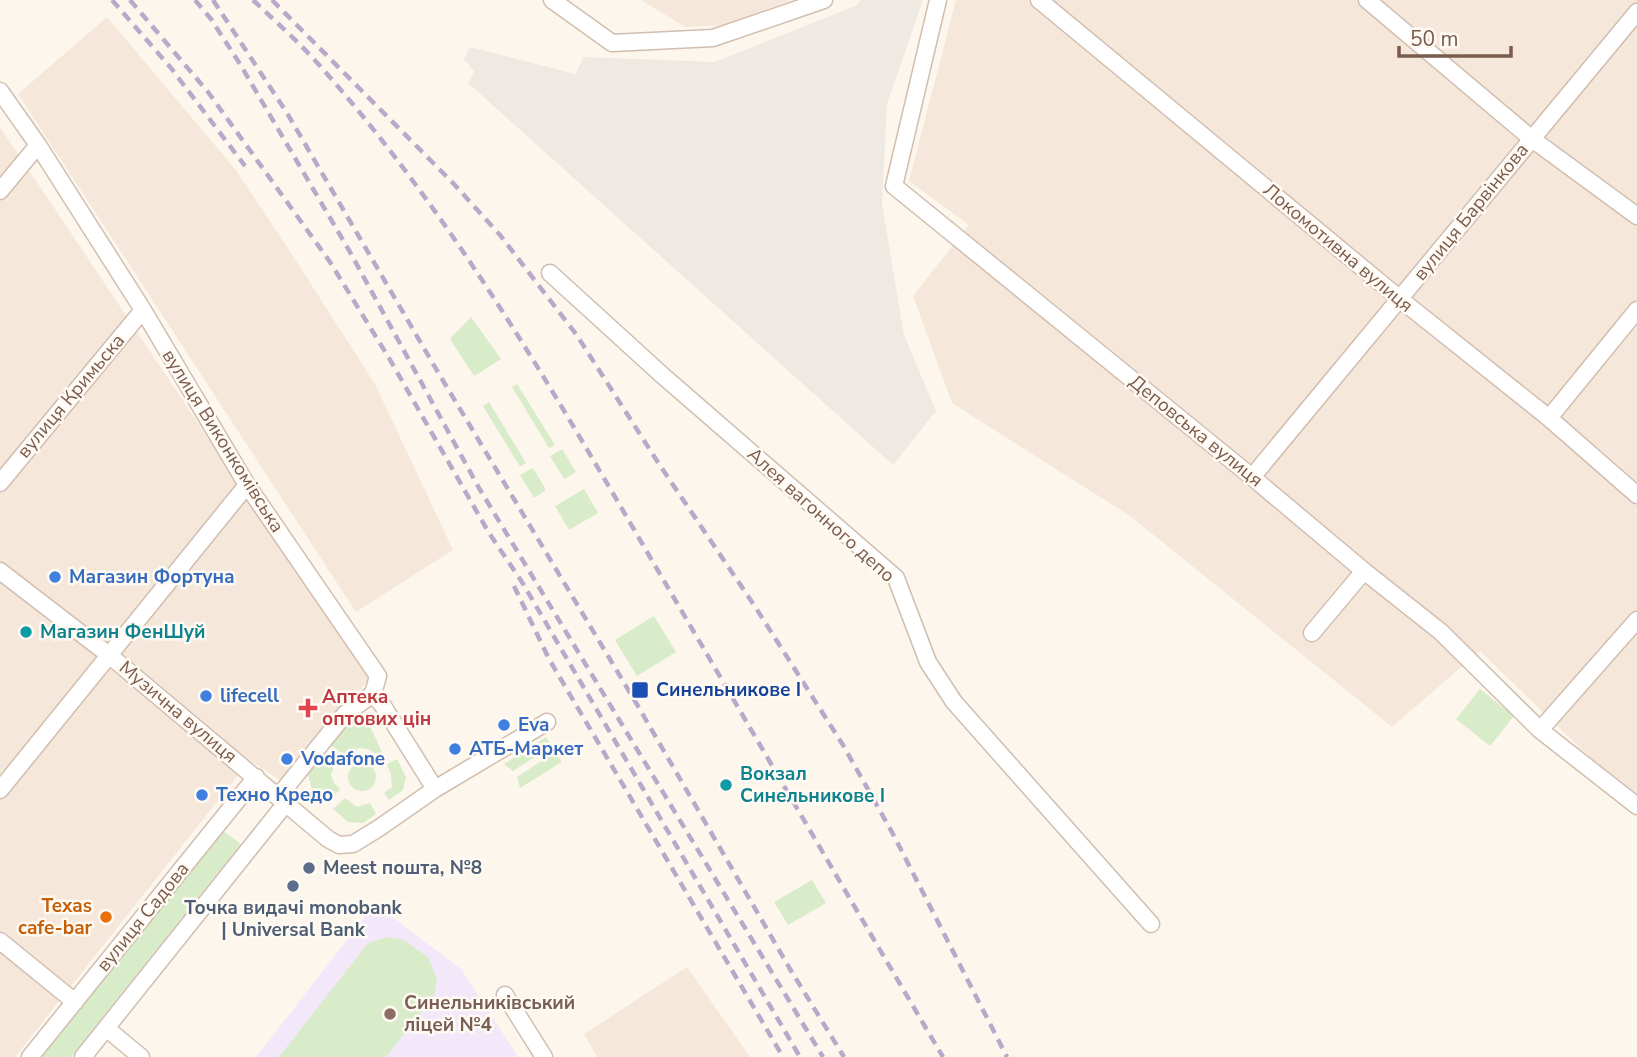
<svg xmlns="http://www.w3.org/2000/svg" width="1637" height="1057" font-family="'Nunito Sans',sans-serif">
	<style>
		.residential { fill: #f5e8da }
		.industrial { fill: #efe9e4 }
		.education { fill: #f3e8fa }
		.green { fill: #d8ecc9 }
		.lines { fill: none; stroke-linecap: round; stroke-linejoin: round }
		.minor-casing { stroke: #d1beb0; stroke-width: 19 }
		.minor { stroke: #fff; stroke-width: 16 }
		.rail { stroke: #b9a8c9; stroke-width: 4.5; stroke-dasharray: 10 7; stroke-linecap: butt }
		.shop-dot { fill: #3f7fe0; stroke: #fffaf3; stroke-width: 2.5 }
		.culture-dot { fill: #0f9aa8; stroke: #fffaf3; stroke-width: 2.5 }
		.transit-dot { fill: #1a4fb4; stroke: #fffaf3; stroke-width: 2.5 }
		.health-dot { fill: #e0444e; stroke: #fffaf3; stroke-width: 2.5 }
		.service-dot { fill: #5c6f8a; stroke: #fffaf3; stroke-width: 2.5 }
		.food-dot { fill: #e8710a; stroke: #fffaf3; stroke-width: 2.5 }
		.education-dot { fill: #8d6e63; stroke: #fffaf3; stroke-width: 2.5 }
		.labels { text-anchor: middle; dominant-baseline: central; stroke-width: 5; stroke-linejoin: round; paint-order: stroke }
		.street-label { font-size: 19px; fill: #7a5c4d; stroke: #fffaf3 }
		.shop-label { font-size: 19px; font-weight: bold; fill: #366cbe; stroke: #fffaf3; text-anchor: start }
		.culture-label { font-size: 19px; font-weight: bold; fill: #0d838f; stroke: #fffaf3; text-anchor: start }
		.transit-label { font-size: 19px; font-weight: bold; fill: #164399; stroke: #fffaf3; text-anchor: start }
		.health-label { font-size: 19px; font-weight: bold; fill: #be3a42; stroke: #fffaf3; text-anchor: start }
		.service-label { font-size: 19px; font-weight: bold; fill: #4e5e75; stroke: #fffaf3; text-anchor: start }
		.food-label { font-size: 19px; font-weight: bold; fill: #c56008; stroke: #fffaf3; text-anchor: end }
		.education-label { font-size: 19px; font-weight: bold; fill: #785e54; stroke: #fffaf3; text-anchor: start }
	</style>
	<rect width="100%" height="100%" fill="#fdf6ec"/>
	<!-- residential -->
	<path class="residential" d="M641 0H792L725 25 685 27Z
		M956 0H1637V799L1579 747 1480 651 1392 727 1130 516 952 403 913 296 969 225 909 181Z
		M107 17 235 169 291 253 375 384 453 550 356 612 18 94Z
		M0 127 369 679 282 782 250 760 15 1057H0Z
		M687 967 750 1057H597L584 1034Z"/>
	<!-- industrial -->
	<path class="industrial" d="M861 0H923L887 104 882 204 904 335 936 411 893 465 468 83 475 72 464 59 470 47 575 74 584 57 715 62 855 6Z"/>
	<!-- education -->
	<path class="education" d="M375 904 462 970 518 1057H256Z"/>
	<!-- green -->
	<path class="green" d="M471 317 501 359 474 376 450 339Z
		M517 384 555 445 549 448 512 387Z
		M489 402 526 463 520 467 483 406Z
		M562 449 576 472 564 479 550 456Z
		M533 468 546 490 534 498 520 475Z
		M584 489 598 513 569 530 555 506Z
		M654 616 676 652 637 676 615 640Z
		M1480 689 1514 716 1490 746 1456 719Z
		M356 714 366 718 382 752 377 755C365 745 356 747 344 755L328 743Z
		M546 737 552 746 513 771 504 764Z
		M324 751 339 761 334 767 331 775 334 783 340 789 326 803 312 789 307 772Z
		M555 752 562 762 520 788 517 777Z
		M397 759 406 777 403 790 389 800 384 793 392 787 391 775 387 764Z
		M348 777a14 14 0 1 1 28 0a14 14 0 1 1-28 0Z
		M345 798 357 807 370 803 376 814 363 823 348 822 333 809Z
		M222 830 241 844 71 1057H38Z
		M812 880 826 903 788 925 774 902Z
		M388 937 404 940 428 957 437 979 434 996 386 1057H279L368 943Z"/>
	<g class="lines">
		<defs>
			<path id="minor" d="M552 0 612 43 713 38 824 0
				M938 0 894 186 1252 477 1364 571 1441 632 1540 730 1637 806
				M1039 0 1400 299 1549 418 1637 495
				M1367 0 1532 139 1637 216
				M0 91 38 145 143 310 247 485 378 676 373 694
				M0 191 38 145
				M550 273 662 375 896 578 928 662 954 702 1151 924
				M1549 418 1637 310
				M1252 477 1637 12
				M0 483 143 310
				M0 571 109 655 328 839 339 845 353 844 379 828 435 789 547 722
				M1312 633 1364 571
				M373 694 383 706 435 789
				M1540 730 1637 620
				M0 790 247 485
				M278 797 345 714 373 694
				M0 941 75 1002
				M505 995 544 1057
				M106 1028 141 1057
				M30 1057 256 777
				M83 1057 286 803"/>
		</defs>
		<!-- minor casing -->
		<use href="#minor" class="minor-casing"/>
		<!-- minor -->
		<use href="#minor" class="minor"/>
		<!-- rail -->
		<path class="rail" d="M112 0 171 68 245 166
			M130 0 208 92 330 262 389 358 489 533 522 582 800 1057
			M195 0 211 19 240 64 350 252 479 488 823 1057
			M213 0 287 113 439 374 635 701 790 969 844 1057
			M253 0C276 22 300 43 321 67 452 215 551 387 650 557 748 724 845 891 943 1057
			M272 0 453 183 500 235 576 334 659 464 754 605 843 745 893 834 1007 1057
			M514 586 549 659 783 1057"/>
	</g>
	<!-- markers -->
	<g class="shop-dot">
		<circle cx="55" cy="577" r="7"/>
		<circle cx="206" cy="696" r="7"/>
		<circle cx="504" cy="725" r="7"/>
		<circle cx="455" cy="749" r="7"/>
		<circle cx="287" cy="759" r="7"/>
		<circle cx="202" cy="795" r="7"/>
	</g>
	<g class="culture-dot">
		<circle cx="26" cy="632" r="7"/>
		<circle cx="726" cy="785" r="7"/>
	</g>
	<rect class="transit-dot" x="631" y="681" width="18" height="18" rx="3.5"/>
	<path class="health-dot" d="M304.5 697.5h7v7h7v7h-7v7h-7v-7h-7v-7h7z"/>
	<g class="service-dot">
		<circle cx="309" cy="868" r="7"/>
		<circle cx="293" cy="886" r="7"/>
	</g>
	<circle class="food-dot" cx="106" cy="917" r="7"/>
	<circle class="education-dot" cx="390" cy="1014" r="7"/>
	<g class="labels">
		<!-- street labels -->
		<g class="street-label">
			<text transform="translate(1471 212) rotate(-51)">вулиця Барвінкова</text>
			<text transform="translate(1338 248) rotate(40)">Локомотивна вулиця</text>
			<text transform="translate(71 396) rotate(-50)">вулиця Кримьска</text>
			<text transform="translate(1196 431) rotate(39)">Деповська вулиця</text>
			<text transform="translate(223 441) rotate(58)">вулиця Виконкомівська</text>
			<text transform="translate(821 515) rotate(42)">Алея вагонного депо</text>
			<text transform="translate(178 712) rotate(40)">Музична вулиця</text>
			<text transform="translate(143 917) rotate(-51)">вулиця Садова</text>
		</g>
		<!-- shop labels -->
		<g class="shop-label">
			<text x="69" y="577">Магазин Фортуна</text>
			<text x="220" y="696">lifecell</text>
			<text x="518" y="725">Eva</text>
			<text x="469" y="749">АТБ-Маркет</text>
			<text x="301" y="759">Vodafone</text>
			<text x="216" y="795">Техно Кредо</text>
		</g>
		<!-- culture labels -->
		<g class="culture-label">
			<text x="40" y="632">Магазин ФенШуй</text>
			<text x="740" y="774">Вокзал<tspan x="740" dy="22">Синельникове І</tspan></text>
		</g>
		<!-- transit labels -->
		<g class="transit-label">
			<text x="656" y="690">Синельникове І</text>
		</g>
		<!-- health labels -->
		<g class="health-label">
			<text x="322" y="697">Аптека<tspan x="322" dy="22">оптових цін</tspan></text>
		</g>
		<!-- service labels -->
		<g class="service-label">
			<text x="323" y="868">Meest пошта, №8</text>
			<text x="293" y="908" text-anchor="middle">Точка видачі monobank<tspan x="293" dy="22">| Universal Bank</tspan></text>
		</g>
		<!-- food labels -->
		<g class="food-label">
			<text x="92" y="906">Texas<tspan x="92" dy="22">cafe-bar</tspan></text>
		</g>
		<!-- education labels -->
		<g class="education-label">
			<text x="404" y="1003">Синельниківський<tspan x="404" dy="22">ліцей №4</tspan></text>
		</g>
	</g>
	<!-- scale -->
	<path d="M1399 46v10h112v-10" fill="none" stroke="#7a5c4d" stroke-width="3.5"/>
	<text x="1410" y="46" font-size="21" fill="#7a5c4d" stroke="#fffaf3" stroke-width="5" paint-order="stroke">50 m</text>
</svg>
